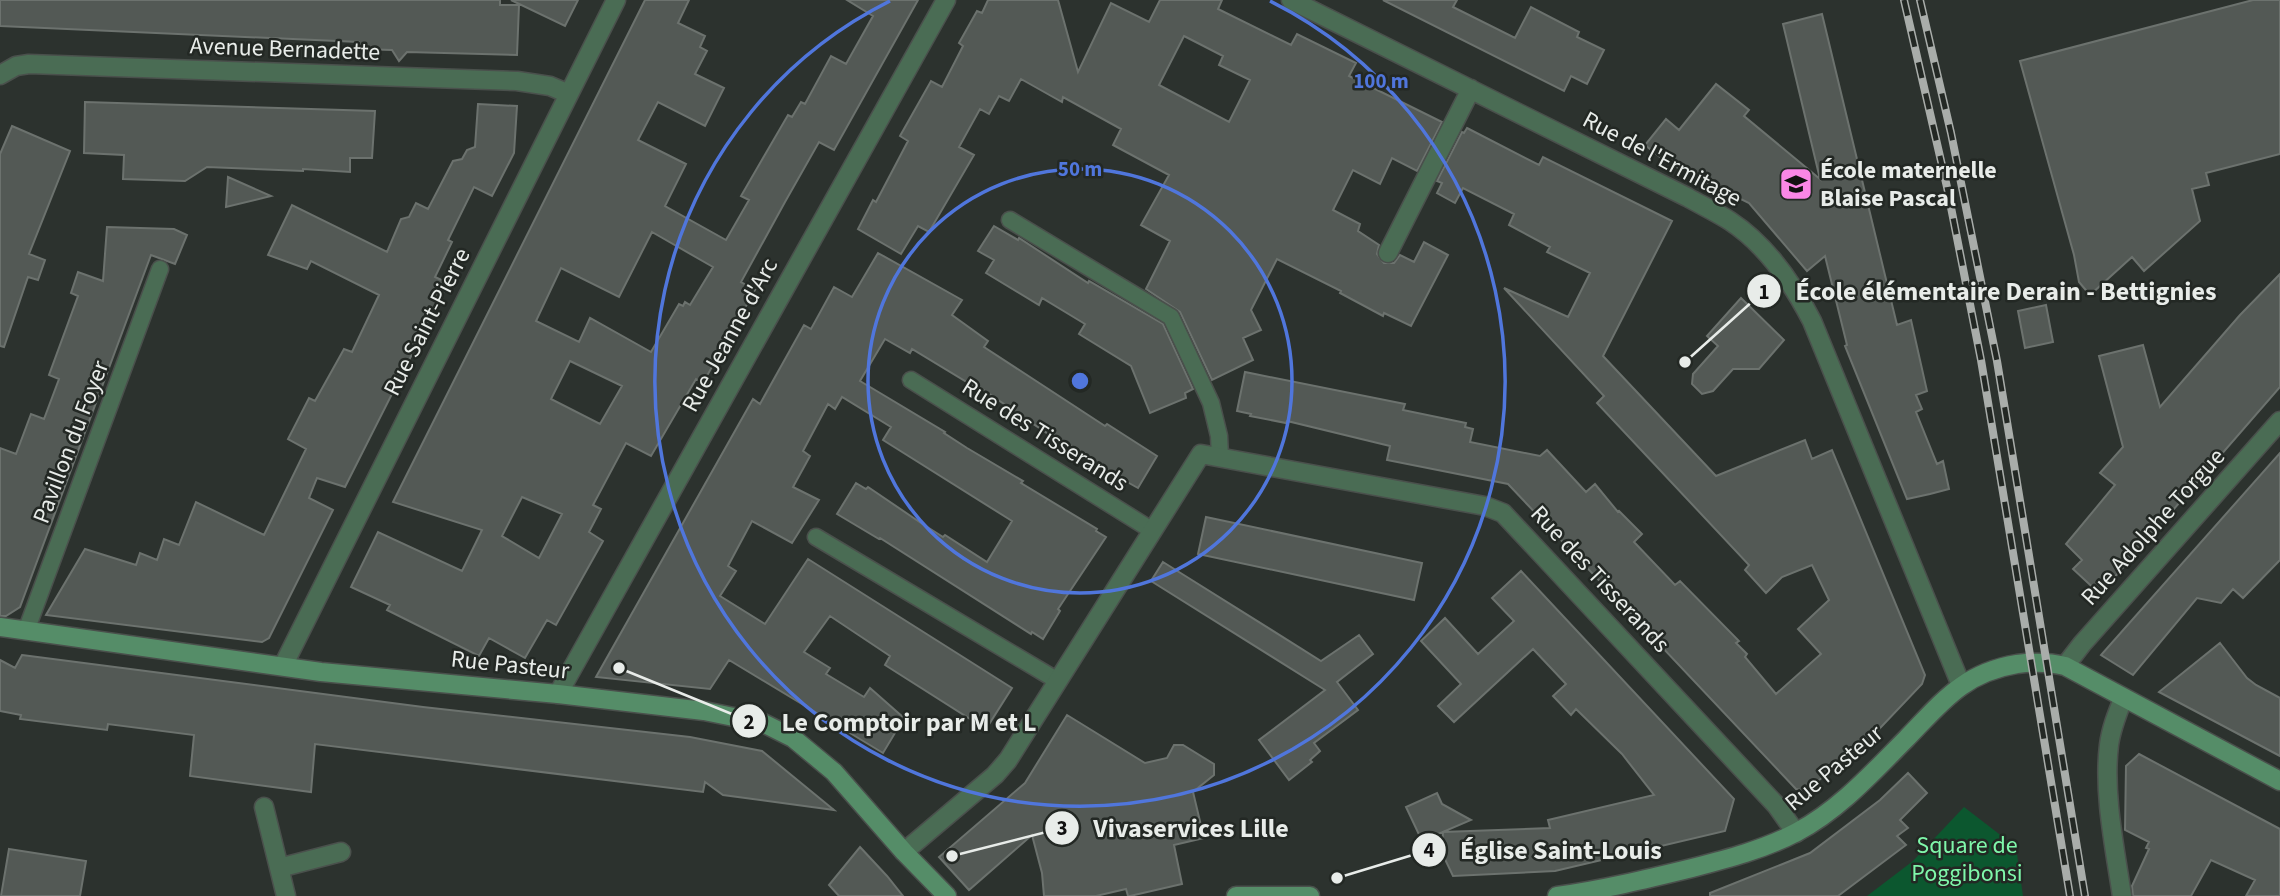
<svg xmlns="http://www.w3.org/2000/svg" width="2280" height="896" font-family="'Source Sans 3',sans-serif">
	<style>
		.green { fill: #0c572f }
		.building { fill: #535955; stroke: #6c726e; stroke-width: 2; fill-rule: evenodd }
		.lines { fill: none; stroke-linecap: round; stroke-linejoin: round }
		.lane-casing { stroke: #4a504c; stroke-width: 19 }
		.street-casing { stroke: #4a504c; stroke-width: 21 }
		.secondary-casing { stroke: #4a504c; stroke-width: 21 }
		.lane { stroke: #4a6c54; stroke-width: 16 }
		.street { stroke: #4a6c54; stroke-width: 18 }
		.secondary { stroke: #558d68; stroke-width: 18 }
		.rail-casing { stroke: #a9adaa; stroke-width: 8 }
		.rail { stroke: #232824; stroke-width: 5; stroke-dasharray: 16; stroke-linecap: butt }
		.ring { fill: none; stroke: #5076dc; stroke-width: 3.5 }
		.labels { text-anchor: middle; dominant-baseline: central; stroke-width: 5; stroke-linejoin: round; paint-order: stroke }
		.street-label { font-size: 24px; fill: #e8ece9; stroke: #232824 }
		.poi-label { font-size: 24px; font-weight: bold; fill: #e8ece9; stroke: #232824; text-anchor: start }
		.park-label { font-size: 24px; fill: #7ff7aa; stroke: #232824 }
		.centre { fill: #5076dc; stroke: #232824; stroke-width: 3.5 }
		.ring-label { font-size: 21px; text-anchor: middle; font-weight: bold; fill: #5076dc; stroke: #232824; stroke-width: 5; stroke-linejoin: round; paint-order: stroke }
		.leader { fill: none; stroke: #e8ece9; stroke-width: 2.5 }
		.callout-dot { fill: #e8ece9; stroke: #232824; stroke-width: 2.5 }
		.mark-label { font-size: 21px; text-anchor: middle; font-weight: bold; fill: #111 }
		.callout-label { font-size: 26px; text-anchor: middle; font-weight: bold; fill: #e8ece9; stroke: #232824; stroke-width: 5; stroke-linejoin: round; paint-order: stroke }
	</style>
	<rect width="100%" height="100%" fill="#2c322e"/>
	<!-- green -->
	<path class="green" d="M1964 807 2016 847 2023 896H1867L1913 861Z"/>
	<!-- building -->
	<path class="building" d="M0 0H500V5H519L517 55 407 52 399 61 392 50 359 49V42L0 26Z
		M511 0H578L565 26Z
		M645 0H689L678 23 705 36 700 47 707 51 695 74 724 88 705 126 658 102 638 140 686 164 665 206 726 240 749 200 741 196 788 115 792 117 801 102 805 104 831 56 846 64 873 16 847 0H918L834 150 819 142 785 202 741 282 755 290 703 383 696 379 651 456 626 443 593 505 601 509 589 532 603 541 556 625 547 620 525 658 489 638 479 656 387 610 390 605 351 587 378 532 462 571 482 530 393 502ZM652 232 713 267 690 305 685 302 683 306 679 304 651 352 590 318 579 342 536 321 561 268 619 297ZM570 361 622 386 600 424 551 399ZM522 497 562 514 539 558 502 536Z
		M988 0H1058L1078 72 1111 3 1149 22 1160 0H1222L1218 9 1291 45 1297 34 1356 63 1349 76 1442 122 1417 171 1392 158 1380 184 1353 170 1333 210 1360 224 1358 231 1379 245 1377 254 1384 263H1394L1400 255 1414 262 1424 242 1448 255 1411 326 1384 313 1383 316 1340 293 1341 291 1277 259 1251 310 1261 330 1243 338 1253 360 1212 380 1180 312 1146 289 1170 241 1141 225 1169 175 1113 145 1121 129 1063 97 1062 102 1021 79 1009 101 999 96 989 114 980 109 959 147 974 155 929 232 918 226 901 254 858 229 873 200 876 202 908 141 900 136 931 81 942 87 963 46 959 43 977 11 982 13ZM1184 36 1223 56 1219 65 1250 80 1229 122 1159 85Z
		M1383 0H1457L1453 7 1515 38 1531 7 1579 32 1577 37 1604 50 1587 84 1571 76 1564 91Z
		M2253 0H2280V154L2206 173 2209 185 2192 189 2200 221 2144 271 2132 257 2090 295 2079 282 2074 255 2020 61Z
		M1822 14 1897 325 1911 320 1927 391 1916 395 1922 409 1916 412 1937 464 1943 461 1949 489 1930 494 1907 499 1845 346 1847 345 1825 256 1807 271 1749 203 1666 162 1645 145 1666 119 1679 130 1716 84 1749 110 1744 116 1820 179 1783 24Z
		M85 102 375 111 372 158H350V172L303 169V171L207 167 185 181 123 179 124 155 84 153Z
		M478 104 517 106 514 153 492 196 474 187 448 240 452 242 435 277 448 283 345 487 317 478 309 498 333 510 269 638 262 642 46 615 85 549 136 565 140 553 157 560 164 539 179 545 196 502 264 535 306 449 288 439 309 398 315 401 344 349 352 352 379 295 311 261 307 269 268 255 292 205 387 252 401 219 409 217 416 203 428 209 453 161 462 159 467 150 475 147Z
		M12 126 70 151 29 254 45 260 38 280 28 277 4 347 0 346V154Z
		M1467 128 1539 165 1543 157 1672 221 1603 356 1716 476 1805 440 1812 459 1832 450 1925 675 1922 684 1864 745 1805 791 1796 789 1508 484 1387 460 1390 446 1287 421 1286 423 1250 416 1251 414 1237 411 1245 372 1405 404 1403 410 1466 423 1465 427 1473 429 1470 442 1540 456 1547 450 1586 492 1595 484 1618 512 1619 511 1642 534 1634 542 1675 585 1680 581 1739 641 1736 643 1747 654 1745 657 1776 694 1821 654 1798 629 1829 600 1812 565 1782 577 1766 593 1745 570 1749 565 1597 403 1604 396 1504 288 1568 317 1590 273 1547 252 1550 247 1509 225 1514 214 1463 188 1455 203 1437 193 1442 183 1437 181 1462 132 1464 133Z
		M228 177 271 196 226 207Z
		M994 226 1018 240 1019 238 1088 283 1089 281 1163 324 1193 389 1185 393 1186 398 1150 413 1131 366 1079 334 1085 324 1042 298 1039 305 986 273 994 260 978 251Z
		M107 227 174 229 187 235 175 264 151 255 20 607 6 616H0V448L16 454 31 414 44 419 59 379 49 375 78 296 71 293 78 272 103 281Z
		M878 253 962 300 952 315 988 341 984 347 1105 426 1107 424 1157 456 1138 488 1111 473 1053 434 1051 436 976 385 975 387 912 349 910 353 885 339 860 381 945 432 944 433 967 448 1023 481 1021 483 1097 529 1096 531 1106 537 1058 609 1060 611 1043 639 1032 632 1031 634 880 538 879 539 837 514 856 483 866 489 868 487 921 523 943 537 945 535 987 562 1012 521 883 440 891 427 842 397 835 409 828 404 803 451 810 456 793 487 819 500 792 543 752 521 728 566 736 571 720 596 765 624 808 559 1012 688 986 729 885 665 890 656 830 616 804 652 830 668 826 674 864 697 870 688 904 718 883 753 729 660 710 689 596 677 753 399 760 404 804 325 811 329 834 287 852 297Z
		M2280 274V387L2100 594 2073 569 2082 560 2066 544 2115 485 2100 473 2123 447 2099 356 2143 345 2160 407 2240 315Z
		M1741 298 1784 340 1759 369H1733L1713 391 1702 394 1692 384 1693 374 1718 346 1707 336Z
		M2046 305 2053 342 2025 348 2018 311Z
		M2280 453V560L2243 598 2233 589 2221 603 2197 598 2133 675 2101 655Z
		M1206 517 1422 563 1414 600 1198 554Z
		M1163 562 1321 661 1359 635 1373 654 1337 682 1358 710 1314 743 1320 751 1310 760 1312 762 1289 780 1259 740 1325 690 1151 581Z
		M1521 571 1734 799 1725 831 1555 871 1453 876 1442 853 1443 832 1550 828 1548 820 1654 795 1622 754 1576 709 1571 715 1553 696 1566 684 1533 649 1454 722 1438 706 1461 684 1421 641 1445 618 1478 654 1514 621 1492 598Z
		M2220 643 2247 678 2256 685 2280 698V756L2159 692Z
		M22 655 423 707 690 737 762 751 834 810 723 795 705 782 703 792 315 744 311 792 190 776 194 735 108 724 107 730 20 719 21 715 0 711V660L15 668Z
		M1067 715 1145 763 1167 758 1174 745H1183L1214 764V775L1193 792 1204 838 1174 845 1182 884 1130 896H1128L1126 889 1096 896H1044L1042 873 1032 835 969 890 939 857 1025 783Z
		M2139 754 2280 829V896H2246L2255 880 2211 860 2191 896H2133L2132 886 2149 849 2146 848 2149 842 2125 830 2126 766Z
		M1908 773 1927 793 1900 820 1908 828 1897 836 1906 845 1838 896H1710V893L1810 853 1880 800Z
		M1437 793 1442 804 1471 820 1422 841 1406 807Z
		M860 847 887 876 903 896H839L829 885Z
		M9 849 86 861 80 896H1Z"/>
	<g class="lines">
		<defs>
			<path id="lane" d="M1010 220 1171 317 1211 403 1219 436 1220 457
				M911 380 1153 531
				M816 537 1058 681
				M26 631 160 269"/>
			<path id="street" d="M1291 0 1687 197C1701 205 1716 212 1730 221 1765 244 1793 284 1812 321L1961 685
				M0 75 16 66 29 64 517 81 550 86 569 94
				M1388 253 1471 89
				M283 666 616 0
				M2065 666 2082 644 2280 421
				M558 694 946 0
				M264 807 286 896
				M904 852 995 775 1008 760 1201 454 1485 506 1503 513 1776 805 1796 833
				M279 868 341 852
				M2122 896C2115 849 2103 793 2109 745 2111 729 2117 714 2123 699"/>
			<path id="secondary" d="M0 627 321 672 558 694 704 711 763 723 793 738 834 772 904 852 947 896
				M1236 896H1310
				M1557 896C1602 890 1647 879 1692 868 1727 859 1765 849 1797 832 1839 810 1873 772 1906 739 1942 702 1963 673 2017 664 2034 662 2048 662 2065 666L2280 781"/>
		</defs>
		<!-- lane casing -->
		<use href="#lane" class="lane-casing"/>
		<!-- street casing -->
		<use href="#street" class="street-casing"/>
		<!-- secondary casing -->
		<use href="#secondary" class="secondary-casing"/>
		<!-- lane -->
		<use href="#lane" class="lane"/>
		<!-- street -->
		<use href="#street" class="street"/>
		<!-- secondary -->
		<use href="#secondary" class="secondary"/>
		<defs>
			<path id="rail" d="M1904 0 1947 187 1981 360 2070 896
				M1920 0 1951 133 1997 361 2085 896"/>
		</defs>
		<!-- rail casing -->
		<use href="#rail" class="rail-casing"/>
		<!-- rail -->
		<use href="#rail" class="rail"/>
	</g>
	<!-- distance rings -->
	<g class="ring">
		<circle cx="1080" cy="381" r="212"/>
		<path d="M1270 1A425 425 0 1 1 890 1"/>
	</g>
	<!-- icons -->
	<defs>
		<symbol id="school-square" viewBox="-11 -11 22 22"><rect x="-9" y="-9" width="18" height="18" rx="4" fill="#fa87e6" stroke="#232824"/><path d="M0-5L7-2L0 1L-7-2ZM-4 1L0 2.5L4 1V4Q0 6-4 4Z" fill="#111"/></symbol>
	</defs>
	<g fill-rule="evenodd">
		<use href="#school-square" x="1777" y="165" width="38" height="38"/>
	</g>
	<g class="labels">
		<!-- street labels -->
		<g class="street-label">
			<text transform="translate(285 49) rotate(2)">Avenue Bernadette</text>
			<text transform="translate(1662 159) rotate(28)">Rue de l'Ermitage</text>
			<text transform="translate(427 322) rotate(-63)">Rue Saint-Pierre</text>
			<text transform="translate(730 335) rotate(-61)">Rue Jeanne d'Arc</text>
			<text transform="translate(1045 435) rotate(32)">Rue des Tisserands</text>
			<text transform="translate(71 442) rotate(-69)">Pavillon du Foyer</text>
			<text transform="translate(2153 527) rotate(-48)">Rue Adolphe Torgue</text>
			<text transform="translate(1600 579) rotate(47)">Rue des Tisserands</text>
			<text transform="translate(510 665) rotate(6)">Rue Pasteur</text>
			<text transform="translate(1834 768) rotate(-40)">Rue Pasteur</text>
		</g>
		<!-- poi labels -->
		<g class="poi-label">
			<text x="1820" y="170">École maternelle<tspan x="1820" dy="28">Blaise Pascal</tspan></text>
		</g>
		<!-- park labels -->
		<g class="park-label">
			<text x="1967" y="845">Square de<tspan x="1967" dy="28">Poggibonsi</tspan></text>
		</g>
	</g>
	<circle cx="1080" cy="381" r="10" class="centre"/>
	<g class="ring-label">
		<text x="1381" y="88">100 m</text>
		<text x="1080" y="176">50 m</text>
	</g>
	<!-- callouts -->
	<path class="leader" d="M1685 362L1764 291M619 668L749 721M952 856L1062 828M1337 878L1429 850"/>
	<g class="callout-dot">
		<circle cx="1685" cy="362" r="7"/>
		<circle cx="619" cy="668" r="7"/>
		<circle cx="952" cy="856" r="7"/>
		<circle cx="1337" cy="878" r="7"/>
		<circle cx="1764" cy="291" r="18"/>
		<circle cx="749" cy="721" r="18"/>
		<circle cx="1062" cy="828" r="18"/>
		<circle cx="1429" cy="850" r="18"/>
	</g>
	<g class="mark-label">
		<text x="1764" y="299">1</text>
		<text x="749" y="729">2</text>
		<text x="1062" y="835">3</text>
		<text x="1429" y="857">4</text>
	</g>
	<g class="callout-label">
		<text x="2006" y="300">École élémentaire Derain - Bettignies</text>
		<text x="909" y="731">Le Comptoir par M et L</text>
		<text x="1191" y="837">Vivaservices Lille</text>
		<text x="1561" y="859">Église Saint-Louis</text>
	</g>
</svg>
